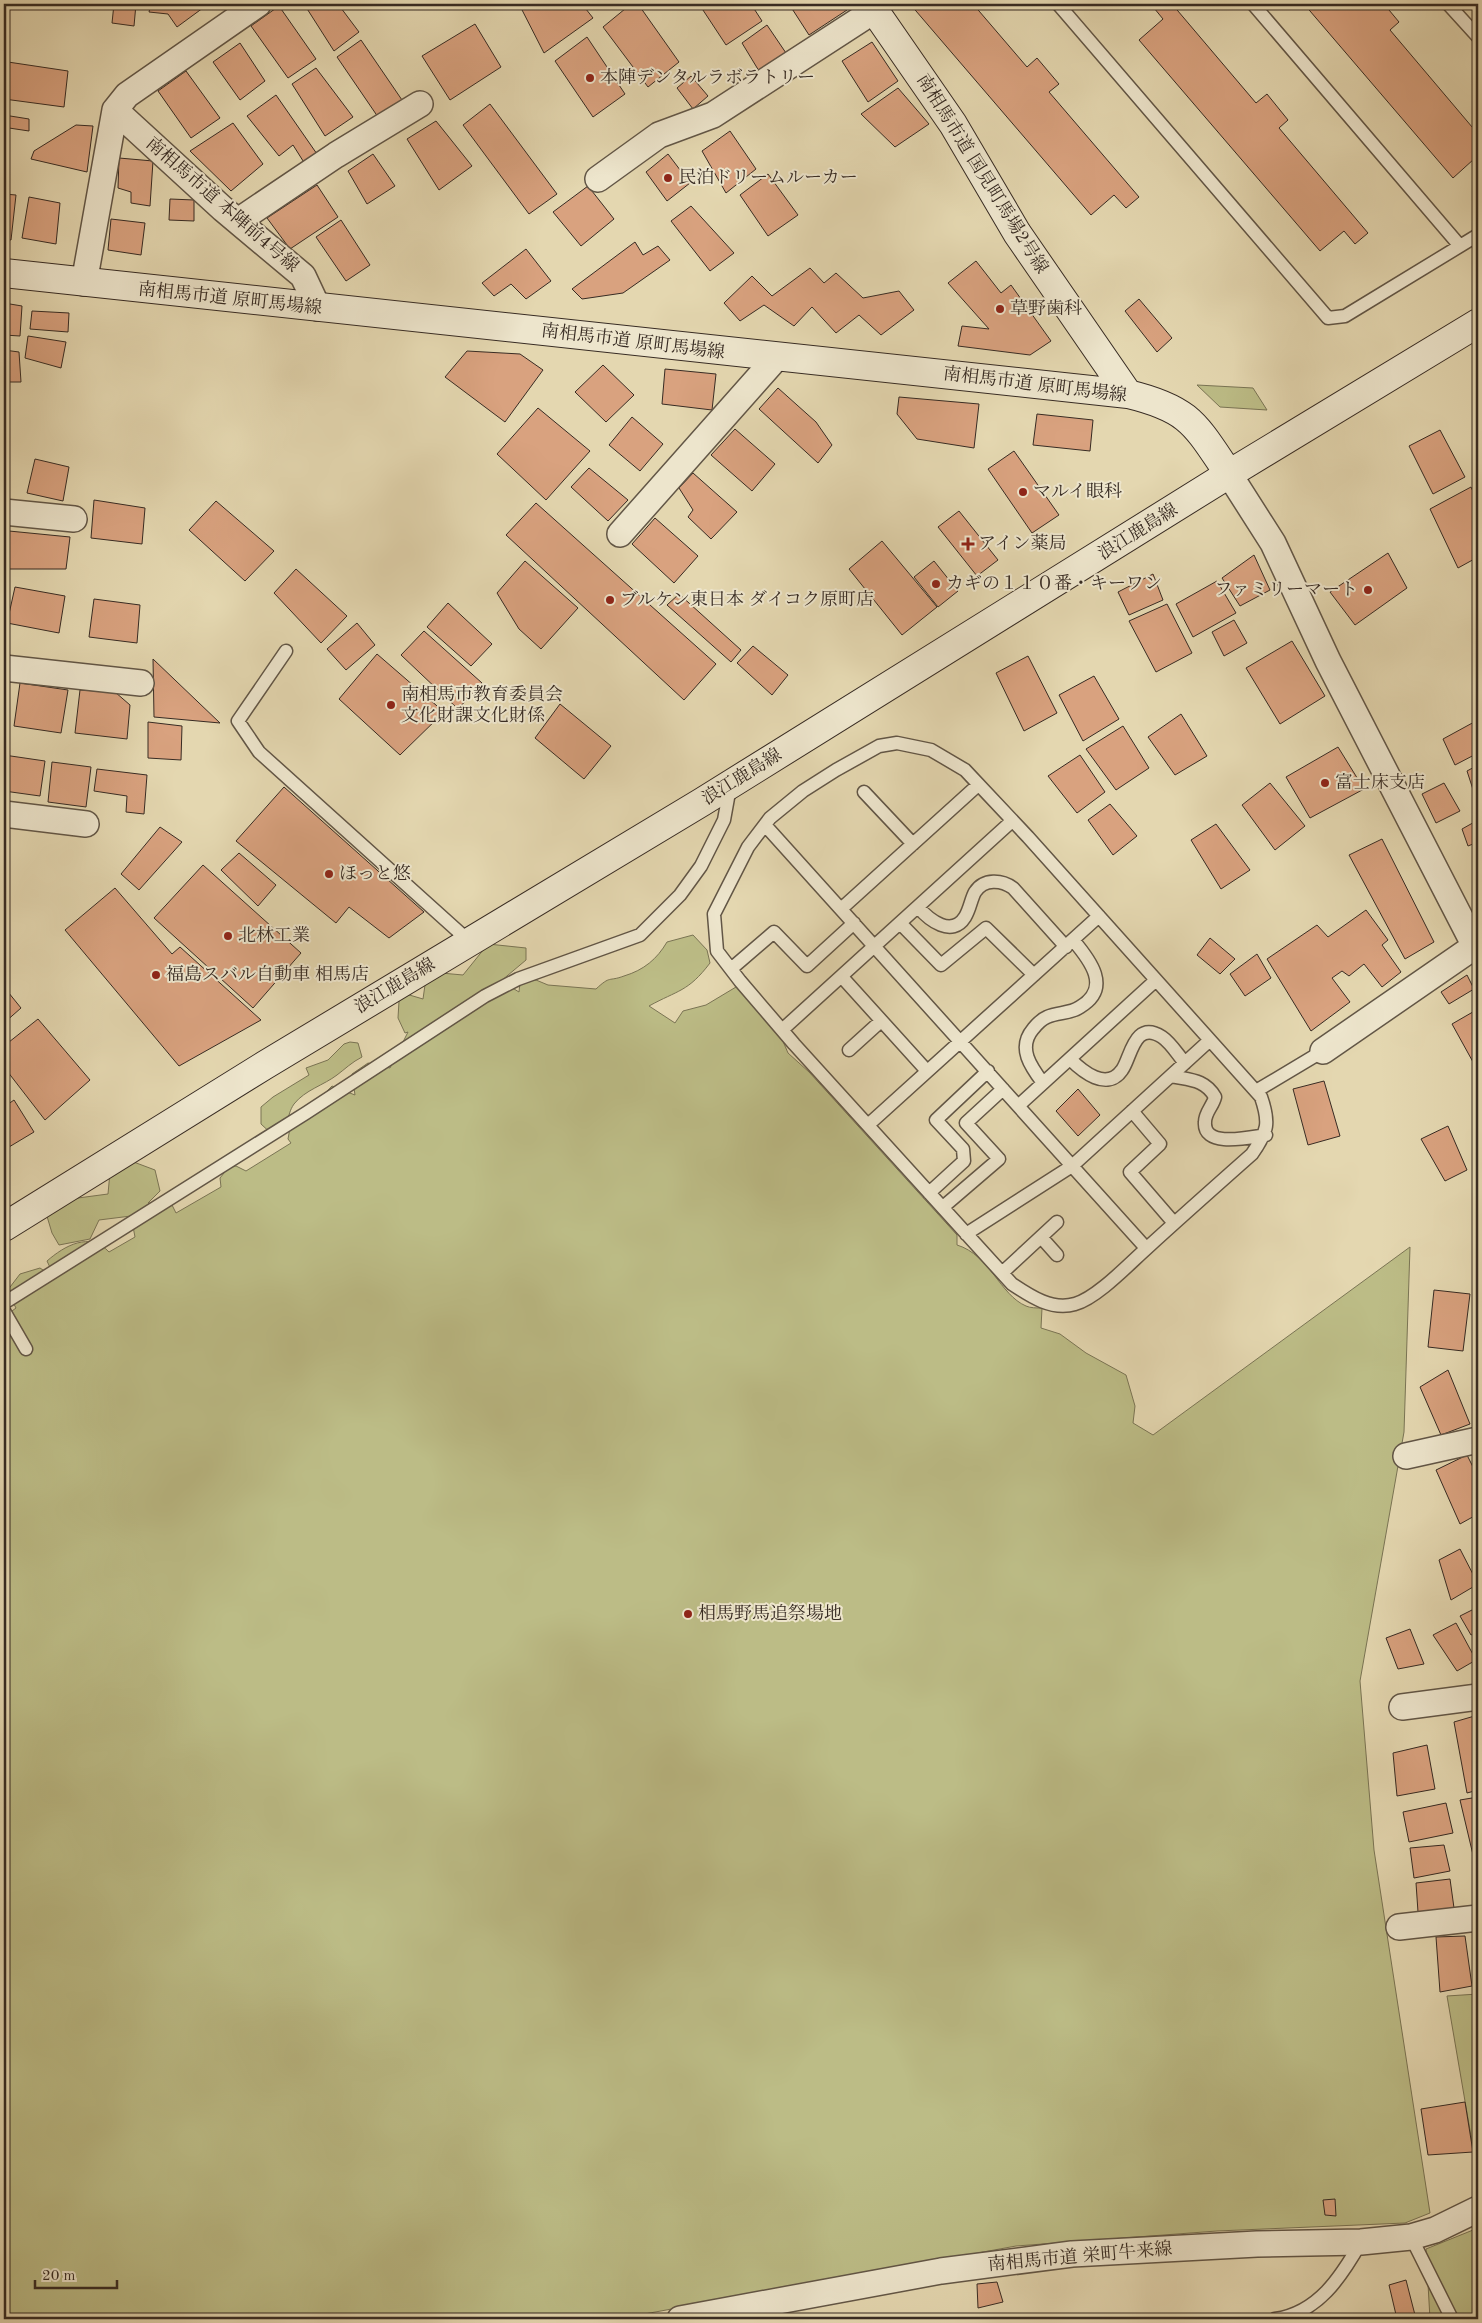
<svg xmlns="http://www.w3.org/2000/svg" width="1482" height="2323" font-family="'Old Standard TT','Noto Serif JP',serif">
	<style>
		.green { fill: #bcbc86; stroke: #7a7454 }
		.building { fill: #d9a27f; stroke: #372b23 }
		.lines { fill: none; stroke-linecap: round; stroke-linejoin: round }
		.lane-casing { stroke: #625646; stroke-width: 15 }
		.street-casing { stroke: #625646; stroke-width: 28 }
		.secondary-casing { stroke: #372b23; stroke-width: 30 }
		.lane { stroke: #ede5cc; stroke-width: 12 }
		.street { stroke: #ede5cc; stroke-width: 25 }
		.secondary { stroke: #ede5cc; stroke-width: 28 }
		.poi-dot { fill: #8f2418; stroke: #ede5cc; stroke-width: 2 }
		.labels { text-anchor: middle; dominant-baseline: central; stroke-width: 4; stroke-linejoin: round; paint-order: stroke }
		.poi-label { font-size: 18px; fill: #372b23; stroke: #ede5cc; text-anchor: start }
		.street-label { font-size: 18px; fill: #372b23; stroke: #ede5cc }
	</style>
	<rect width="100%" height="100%" fill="#e4d7b0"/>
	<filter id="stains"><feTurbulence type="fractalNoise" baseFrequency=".004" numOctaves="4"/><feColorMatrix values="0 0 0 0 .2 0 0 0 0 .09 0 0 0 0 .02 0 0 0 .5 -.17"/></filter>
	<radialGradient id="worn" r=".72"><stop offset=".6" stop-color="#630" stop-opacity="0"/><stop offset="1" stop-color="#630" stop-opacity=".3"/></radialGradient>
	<!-- green -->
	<path class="green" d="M1197 385 1253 388 1267 410 1220 407Z
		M693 935 707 950 710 963C688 992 678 990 649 1006L675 1023 683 1011 706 1005 736 987 767 1004 788 1053 809 1072 957 1235V1245C990 1255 1000 1295 1026 1306 1030 1308 1037 1308 1042 1308L1041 1328 1060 1334 1086 1353 1126 1375 1135 1406 1133 1423 1153 1435 1410 1247 1404 1432 1360 1681 1374 1850 1430 2213 1405 2223 1217 2231 1016 2246 617 2319H4V1317L16 1308 7 1291 20 1274 40 1268 55 1278 47 1261C64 1246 90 1231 109 1252L135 1237 131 1216 99 1220 90 1239 59 1245 52 1233 46 1213 74 1196 78 1198 108 1194 110 1172 131 1161 155 1170 160 1191 148 1203H171L176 1213 221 1187 220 1178 228 1168 236 1166 246 1171 291 1143 288 1139 290 1128 332 1086 355 1095 352 1074 368 1063 390 1068 408 1032 405 1033 398 1018 399 1001 406 994 423 999 426 978 441 973 463 975 488 944 526 948V960L501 981 519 992 520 982 536 980 548 985 596 989C611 975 608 982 624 976 644 970 657 959 667 942Z
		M350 1042 358 1043 362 1057C352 1062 345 1069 337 1075 324 1085 305 1090 294 1104 285 1117 292 1125 275 1137L261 1124V1107L273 1097 309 1075 306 1068 328 1060 344 1044Z
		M1478 1994V2177L1447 1996Z
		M1478 2228V2319H1430L1426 2249Z"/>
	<!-- building -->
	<path class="building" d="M114 4H136L134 26 112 23Z
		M151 4H206L207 5 177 27 168 14 149 12Z
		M304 4H338L359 32 334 51Z
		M519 4H582L593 18 544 53Z
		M631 4H638L679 62 648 87 603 27Z
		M699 4H751L762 21 726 45Z
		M789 4H843L847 10 809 35Z
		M910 4H973L1027 67 1037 58 1059 84 1049 92 1139 197 1126 208 1114 195 1091 215Z
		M1159 4H1172L1256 103 1267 94 1288 120 1279 128 1368 233 1355 244 1344 231 1320 251 1139 40 1163 19 1154 8Z
		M1304 4H1384L1399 22 1390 30 1478 134V162L1474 159 1453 178Z
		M279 6 316 59 288 78 251 26Z
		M475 24 501 67 450 100 422 56Z
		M767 25 786 53 759 71 742 43Z
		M587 37 625 94 593 117 555 61Z
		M361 40 402 100 378 117 337 57Z
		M872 42 898 81 868 102 842 61Z
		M240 43 265 81 240 100 213 62Z
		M8 62 68 71 64 107 4 99Z
		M316 68 353 117 325 136 292 84Z
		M186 71 220 118 191 138 158 91Z
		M691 76 708 96 693 109 677 88Z
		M898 88 929 124 895 147 861 114Z
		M276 95 317 154 305 164 293 145 279 156 247 116Z
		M490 104 557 194 529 214 463 125Z
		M4 115 29 119V131L9 128 4 148Z
		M436 121 472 166 439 190 407 139Z
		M233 123 263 164 231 191 190 151Z
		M76 125 93 126 87 172 31 159 34 151Z
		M730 131 756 169 726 193 702 151Z
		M373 154 395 186 367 204 348 171Z
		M668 154 690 183 667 201 646 172Z
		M119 158 153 161 150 206 131 203V192L118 188Z
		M768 174 798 215 768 236 740 195Z
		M317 185 338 217 290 249 267 218Z
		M588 186 614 219 581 246 553 212Z
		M4 194 16 195 11 240 4 239Z
		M29 197 60 203 56 244 22 238Z
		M170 199 194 200V221L169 220Z
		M691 206 734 253 710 271 671 221Z
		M111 219 145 223 141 255 108 250Z
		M341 220 370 265 346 281 316 237Z
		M635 242 643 255 658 246 670 260 623 293 582 299 572 289Z
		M526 249 551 281 526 299 511 284 494 296 482 283Z
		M976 261 1001 293 1011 285 1051 341 1030 355 958 346 962 326 989 329 948 283Z
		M810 268 824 283 836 273 863 298 899 291 914 310 881 335 859 315 836 333 812 307 794 326 764 305 740 321 724 303 752 276 772 296Z
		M1139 299 1172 338 1157 352 1125 311Z
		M4 303 22 306 20 336 4 335Z
		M32 311 69 313 68 332 30 329Z
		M28 336 66 342 61 368 25 358Z
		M4 350 19 352 21 382H4Z
		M467 351 520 354 543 370 505 422 445 377Z
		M603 365 634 395 606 422 575 392Z
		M665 369 716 374 712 410 662 404Z
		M778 388 816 422 832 445 818 463 759 409Z
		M899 397 979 404 974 448 917 439 897 414Z
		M538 408 590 451 546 500 497 454Z
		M1037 414 1093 420 1090 451 1033 445Z
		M632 417 663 444 640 471 609 445Z
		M735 429 775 464 752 491 711 455Z
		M1440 430 1465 477 1433 494 1409 446Z
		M1014 451 1059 515 1032 533 988 469Z
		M35 459 69 467 63 501 27 493Z
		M589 468 628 500 608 521 571 487Z
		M693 473 737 512 711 539 688 517 693 510 679 488Z
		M1471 487 1478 503V557L1458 568 1430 509Z
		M94 500 145 508 142 544 91 538Z
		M216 501 274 551 245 581 189 530Z
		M536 503 716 664 684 700 506 535Z
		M959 511 998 560 977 576 938 527Z
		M655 518 698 556 674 583 632 544Z
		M9 531 70 537 66 569H4Z
		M882 541 937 607 902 635 849 569Z
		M1388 553 1407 588 1355 625 1330 592Z
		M1254 555 1270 590 1240 606 1222 578Z
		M525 561 578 608 541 649 519 629 497 593Z
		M934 561 958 591 938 607 914 577Z
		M296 569 347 616 321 643 274 593Z
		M1153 574 1163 600 1129 615 1118 592Z
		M1217 581 1236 613 1193 637 1176 604Z
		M15 587 65 596 59 633 7 623Z
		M679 594 741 650 731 662 667 605Z
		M94 599 140 605 137 643 89 637Z
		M448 603 492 644 471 666 427 627Z
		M1167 604 1192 653 1156 672 1129 621Z
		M1234 620 1247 643 1224 656 1212 632Z
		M357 623 375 645 346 670 327 649Z
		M424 631 482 683 458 709 401 655Z
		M1292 641 1325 696 1280 724 1246 668Z
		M753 646 788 675 772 695 737 663Z
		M377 654 444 712 400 755 339 699Z
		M1028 656 1057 713 1024 731 996 673Z
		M153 659 220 723 154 717Z
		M1094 676 1119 719 1083 741 1059 695Z
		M20 683 68 690 61 733 14 726Z
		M80 690 115 692 130 705 127 739 75 733Z
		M560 704 611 746 584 779 535 738Z
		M1181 714 1207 756 1175 775 1148 737Z
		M1476 721 1478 725V753L1455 765 1443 739Z
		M148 722 182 726 181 760 148 758Z
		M1123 726 1149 768 1116 790 1086 749Z
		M1338 747 1364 789 1310 818 1286 777Z
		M4 755 45 761 40 796 4 791Z
		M1080 755 1105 792 1077 813 1048 776Z
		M52 762 91 767 86 807 48 802Z
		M1478 765V805L1467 771Z
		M97 769 147 775 144 814 126 812 127 796 94 791Z
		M1270 783 1305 826 1275 850 1242 805Z
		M1444 783 1460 811 1436 823 1422 794Z
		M284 787 424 912 389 938 349 907 336 923 236 841Z
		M1110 804 1137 836 1113 855 1088 820Z
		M1478 820V842L1468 846 1462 829Z
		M1216 824 1250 870 1221 889 1191 840Z
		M4 827H9L4 865Z
		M160 827 182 842 139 890 121 874Z
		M1382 839 1434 942 1405 959 1349 855Z
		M239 853 276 885 258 906 221 870Z
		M203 865 301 953 253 1008 154 918Z
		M115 888 172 954 180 947 261 1020 179 1066 65 930Z
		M1366 910 1388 940 1382 945 1401 972 1382 987 1364 964 1349 976 1342 971 1332 978 1350 1002 1311 1031 1267 959 1317 925 1328 937Z
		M1210 938 1235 959 1220 974 1197 955Z
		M1257 954 1271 978 1245 996 1230 974Z
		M1467 975 1474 989 1449 1004 1441 992Z
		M4 987 21 1008 4 1023Z
		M1478 1009V1059L1473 1062 1452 1024Z
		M38 1019 90 1080 45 1120 4 1067V1046Z
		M1324 1081 1340 1136 1308 1145 1293 1089Z
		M1078 1089 1100 1115 1078 1136 1056 1111Z
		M14 1100 34 1132 4 1150V1107Z
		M1448 1126 1467 1170 1445 1181 1421 1139Z
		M1434 1290 1470 1294 1463 1351 1428 1347Z
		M1448 1370 1470 1424 1441 1435 1420 1387Z
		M1467 1455 1478 1477V1514L1460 1524 1436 1470Z
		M1460 1549 1478 1584 1451 1600 1439 1560Z
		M1478 1607V1632L1471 1635 1460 1616Z
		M1456 1623 1476 1660 1457 1671 1433 1635Z
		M1410 1629 1424 1664 1398 1669 1386 1638Z
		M1478 1715V1790L1467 1793 1454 1722Z
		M1427 1745 1435 1789 1397 1796 1393 1753Z
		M1478 1797V1876L1460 1800Z
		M1446 1803 1453 1833 1409 1842 1403 1812Z
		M1444 1845 1450 1871 1414 1878 1410 1848Z
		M1450 1879 1454 1908 1418 1912 1416 1883Z
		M1465 1936 1472 1986 1440 1992 1436 1937Z
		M1465 2102 1473 2152 1428 2155 1421 2109Z
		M1335 2199 1336 2216 1325 2215 1323 2200Z
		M1406 2280 1415 2315 1397 2319 1389 2285Z
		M997 2282 1003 2302 978 2308 977 2284Z"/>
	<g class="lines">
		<defs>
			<path id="lane" d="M1058 4 1328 318 1345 316 1478 235
				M1253 4 1460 246
				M1448 4 1478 37
				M286 651 238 721 259 752 470 942
				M897 743 931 750 965 770 1028 837 1261 1097C1270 1123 1268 1131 1252 1154 1217 1185 1182 1216 1147 1248 1129 1264 1097 1298 1075 1304 1052 1311 1030 1296 1012 1284L794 1044 740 981 717 951 714 914 748 847 770 818 803 791 836 770 879 746Z
				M864 792 913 844
				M765 825 1146 1248
				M918 907C929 920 952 938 965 917 970 909 971 899 975 892 984 878 1002 880 1013 888L1066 947
				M841 909 978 785
				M900 923 941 965 986 928 1034 975
				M731 969 774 932 807 966 854 923
				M842 977 927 1071
				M782 1030 1012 821
				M849 1050 881 1021
				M1070 1059C1082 1071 1107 1092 1122 1070 1131 1058 1134 1019 1162 1037 1171 1043 1178 1055 1185 1063
				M1171 1076C1189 1080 1205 1079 1215 1097 1213 1106 1205 1112 1205 1122 1203 1149 1251 1137 1266 1135
				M1043 1083C1031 1067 1017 1048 1033 1029 1037 1024 1042 1019 1047 1017 1058 1012 1070 1014 1080 1007 1112 988 1090 960 1073 940
				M1256 1091 1323 1051
				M1018 1106 1156 980
				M1132 1111 1160 1144 1130 1172 1174 1223
				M868 1125 1099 916
				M929 1193 964 1161 963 1149 936 1120 988 1071
				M943 1207 999 1159 966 1123 1003 1089
				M966 1234 1072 1166 1210 1040
				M1041 1237 1057 1255
				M1002 1273 1057 1222
				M4 1303 306 1113 485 996 518 979 640 935 680 895 701 866 724 820 730 787
				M4 1311 26 1349
				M1411 2237 1452 2319
				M1275 2319C1318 2313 1341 2277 1361 2242"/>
			<path id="street" d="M115 110 223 209 303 276 318 308
				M598 179 659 135 713 115 875 10
				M238 221 336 155 420 104
				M84 283 115 110 127 95 258 4
				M1229 474 1273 543 1328 661 1478 952
				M4 512 74 519
				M620 534 777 357
				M4 668 141 683
				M4 814 86 824
				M1323 1051 1478 944
				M1406 1456 1478 1440
				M1402 1707 1478 1697
				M1399 1927 1478 1918
				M680 2319 941 2271 1072 2254 1257 2244 1361 2242 1411 2237 1435 2230 1478 2209"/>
			<path id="secondary" d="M870 4 953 124 1017 233 1128 394
				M4 273 1128 394C1190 409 1195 424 1229 474
				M4 1227 265 1065 702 802 1229 474 1478 323"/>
		</defs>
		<!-- lane casing -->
		<use href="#lane" class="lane-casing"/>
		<!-- street casing -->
		<use href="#street" class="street-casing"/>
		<!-- secondary casing -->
		<use href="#secondary" class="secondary-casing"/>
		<!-- lane -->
		<use href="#lane" class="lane"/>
		<!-- street -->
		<use href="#street" class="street"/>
		<!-- secondary -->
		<use href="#secondary" class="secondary"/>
	</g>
	<!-- markers -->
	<g class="poi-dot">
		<circle cx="590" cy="78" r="5"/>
		<circle cx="668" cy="178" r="5"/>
		<circle cx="1000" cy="309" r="5"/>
		<circle cx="1023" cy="492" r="5"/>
		<path d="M965.5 536.5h5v5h5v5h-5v5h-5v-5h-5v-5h5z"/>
		<circle cx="936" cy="584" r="5"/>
		<circle cx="1368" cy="590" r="5"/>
		<circle cx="610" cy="600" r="5"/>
		<circle cx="391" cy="705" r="5"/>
		<circle cx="1325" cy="783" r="5"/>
		<circle cx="329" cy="874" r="5"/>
		<circle cx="228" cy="936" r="5"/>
		<circle cx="156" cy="975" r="5"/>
		<circle cx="688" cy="1614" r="5"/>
	</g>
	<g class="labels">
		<!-- poi labels -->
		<g class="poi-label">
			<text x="600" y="78">本陣デンタルラボラトリー</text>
			<text x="678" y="178">民泊ドリームルーカー</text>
			<text x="1010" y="309">草野歯科</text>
			<text x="1033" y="492">マルイ眼科</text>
			<text x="978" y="544">アイン薬局</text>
			<text x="946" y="584">カギの１１０番・キーワン</text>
			<text x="1358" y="590" text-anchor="end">ファミリーマート</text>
			<text x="620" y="600">ブルケン東日本 ダイコク原町店</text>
			<text x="401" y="695">南相馬市教育委員会<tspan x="401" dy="21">文化財課文化財係</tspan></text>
			<text x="1335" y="783">富士床支店</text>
			<text x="339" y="874">ほっと悠</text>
			<text x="238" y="936">北林工業</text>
			<text x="166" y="975">福島スバル自動車 相馬店</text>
			<text x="698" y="1614">相馬野馬追祭場地</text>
		</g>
		<!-- street labels -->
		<g class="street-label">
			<text transform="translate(982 174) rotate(58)">南相馬市道 国見町馬場2号線</text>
			<text transform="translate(222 205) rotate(41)">南相馬市道 本陣前4号線</text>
			<text transform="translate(230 299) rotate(6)">南相馬市道 原町馬場線</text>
			<text transform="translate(633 342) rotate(7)">南相馬市道 原町馬場線</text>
			<text transform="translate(1035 385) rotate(7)">南相馬市道 原町馬場線</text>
			<text transform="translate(1138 532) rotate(-32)">浪江鹿島線</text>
			<text transform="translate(742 777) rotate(-32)">浪江鹿島線</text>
			<text transform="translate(395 986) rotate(-31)">浪江鹿島線</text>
			<text transform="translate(1080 2257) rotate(-5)">南相馬市道 栄町牛来線</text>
		</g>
	</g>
	<!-- margin -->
	<rect width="1482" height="2323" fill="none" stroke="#e4d7b0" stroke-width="20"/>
	<rect x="5" y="5" width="1472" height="2313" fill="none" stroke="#372b23" stroke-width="2.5"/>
	<rect x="10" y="10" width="1462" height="2303" fill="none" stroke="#372b23"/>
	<!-- scale -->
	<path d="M35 2280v8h82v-8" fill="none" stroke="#372b23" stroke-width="2.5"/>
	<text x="42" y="2280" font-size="15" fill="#372b23" stroke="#ede5cc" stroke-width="4" paint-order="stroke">20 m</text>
	<rect width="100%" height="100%" filter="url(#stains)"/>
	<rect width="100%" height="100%" fill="url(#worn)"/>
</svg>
